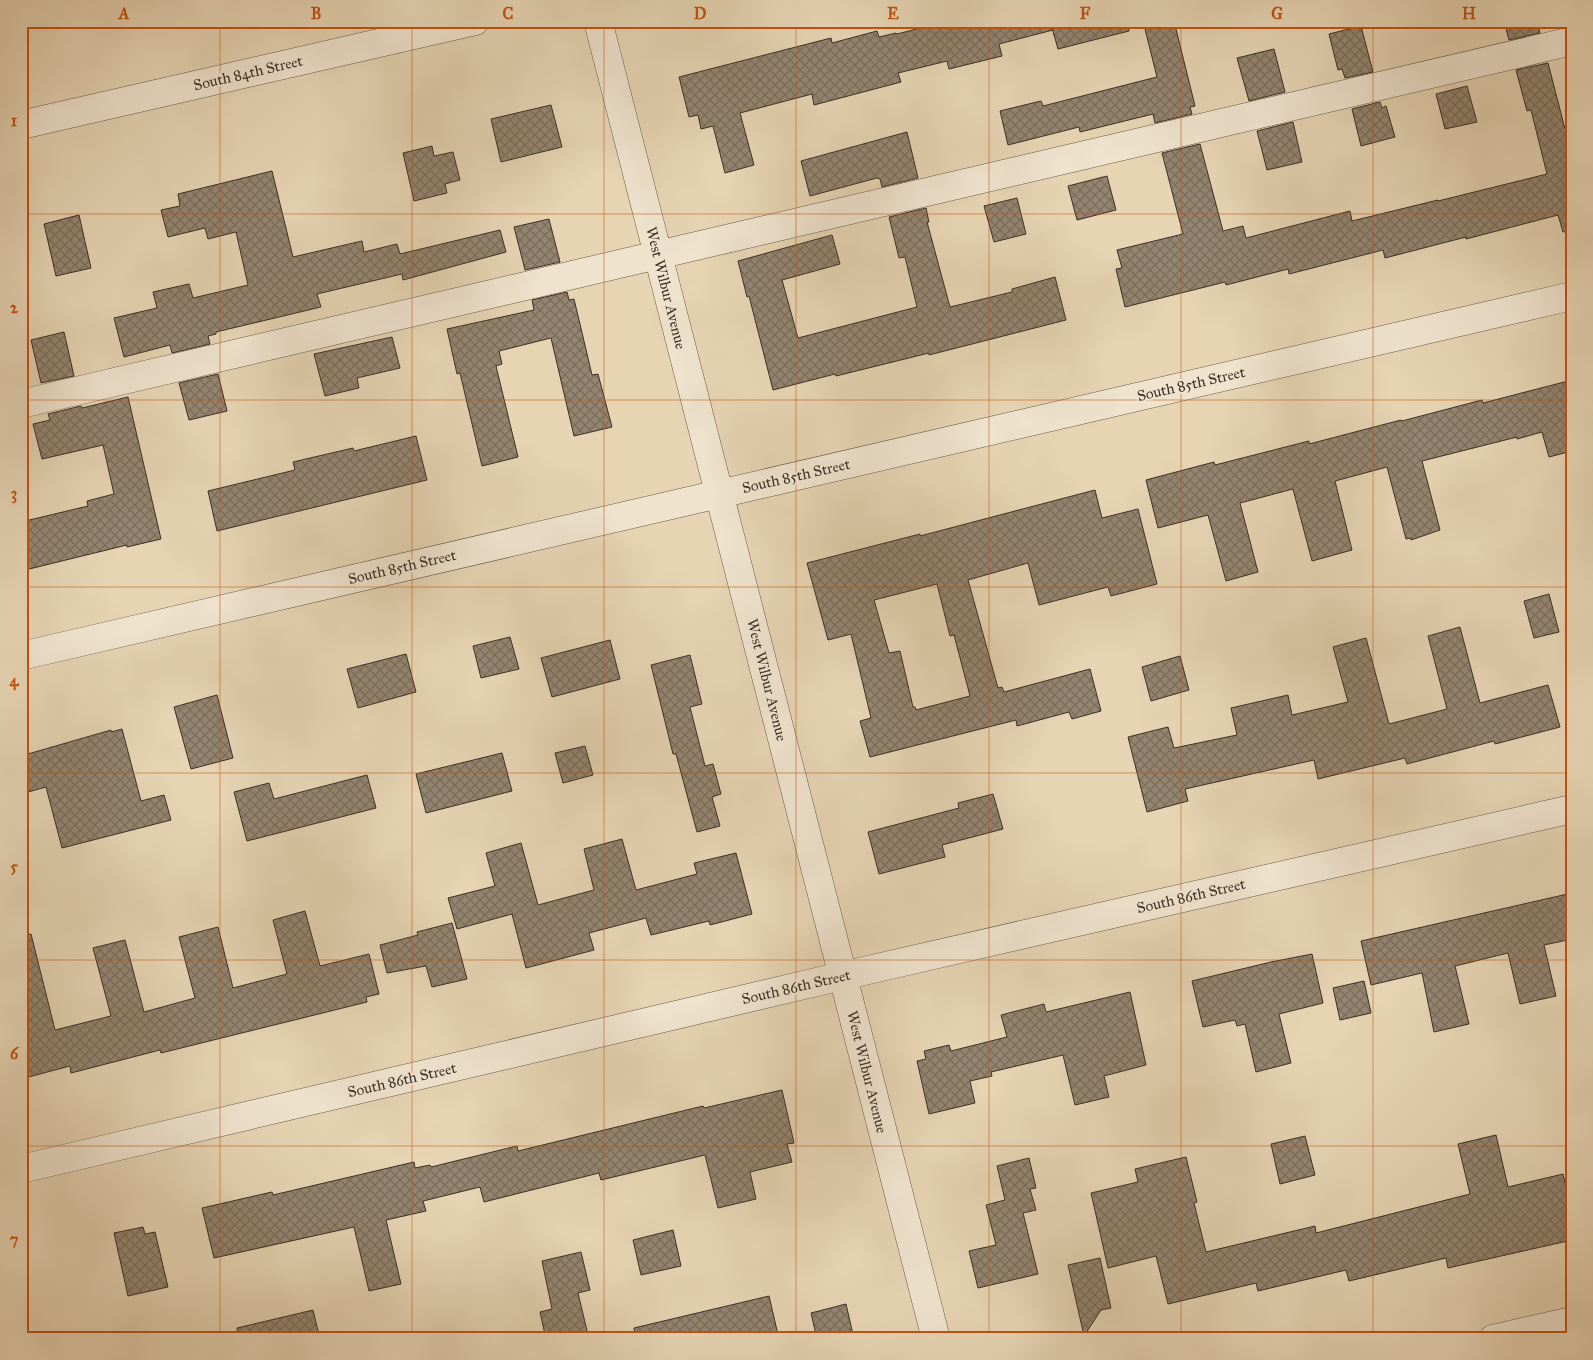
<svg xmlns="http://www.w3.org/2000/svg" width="1593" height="1360" font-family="'IM FELL Great Primer',serif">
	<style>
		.building { fill: url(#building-cross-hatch); stroke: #3b3027; fill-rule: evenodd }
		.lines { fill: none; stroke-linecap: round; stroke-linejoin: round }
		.minor-casing { stroke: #66594a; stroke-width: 29 }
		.minor { stroke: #efe3ce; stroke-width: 28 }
		.grid { fill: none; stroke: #c55111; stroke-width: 1; stroke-opacity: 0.55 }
		.labels { text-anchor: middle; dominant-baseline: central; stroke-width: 4; stroke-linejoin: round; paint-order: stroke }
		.street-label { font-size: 15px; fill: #3b3027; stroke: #efe3ce }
		.neatline { fill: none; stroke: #c55111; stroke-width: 2 }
		.grid-label { font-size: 16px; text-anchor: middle; font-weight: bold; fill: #c55111 }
	</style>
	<defs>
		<pattern id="building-cross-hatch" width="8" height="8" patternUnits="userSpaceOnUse" patternTransform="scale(1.25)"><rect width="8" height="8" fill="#948570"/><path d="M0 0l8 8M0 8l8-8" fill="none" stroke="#7a6d5c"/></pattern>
	</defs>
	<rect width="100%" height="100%" fill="#e6d4b3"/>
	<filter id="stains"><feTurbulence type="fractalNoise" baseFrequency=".004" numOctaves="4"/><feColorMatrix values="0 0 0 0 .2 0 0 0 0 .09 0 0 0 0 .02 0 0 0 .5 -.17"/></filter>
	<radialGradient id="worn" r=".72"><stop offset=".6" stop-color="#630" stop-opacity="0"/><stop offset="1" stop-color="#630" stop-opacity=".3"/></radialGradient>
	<!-- building -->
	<path class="building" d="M948 21H1128L1129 31 1058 49 1052 28 1053 30 999 44 1002 56 949 69 947 61 898 73 901 82 814 105 812 94 740 113 754 165 725 173 713 126 701 129 698 115 689 117 679 77 831 38 832 43 877 31 879 37 896 33 897 34Z
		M1143 21H1174L1195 106 1190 107 1192 114 1155 123 1153 114 1080 132 1079 127 1008 145 1000 111 1041 101 1043 106 1157 77Z
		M1504 21H1537L1540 33 1509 40Z
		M1361 26 1373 72 1345 78 1342 69 1338 70 1329 34Z
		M1274 49 1285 92 1249 101 1237 58Z
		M1548 63 1565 129 1572 127V231L1563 232 1558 215 1466 239V237L1385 258 1383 250 1289 274 1288 269 1226 285 1225 282 1125 307 1116 269 1122 268 1117 250 1183 234 1162 153 1200 144 1223 231 1243 226 1246 238 1350 211 1352 221 1438 200V201L1547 174 1531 110 1527 111 1516 70Z
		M1467 86 1477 122 1445 129 1436 94Z
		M1380 102 1382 108 1386 106 1395 137 1361 146 1352 109Z
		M551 105 562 147 501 162 491 119Z
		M1293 122 1302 162 1267 170 1257 131Z
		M907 132 918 178 882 187 880 179 877 178 810 196 801 161Z
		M432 146 434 156 453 152 460 180 445 184 447 193 414 201 403 153Z
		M272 171 293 257 362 241 364 252 397 244 400 254 500 230 506 252 403 280 402 274 317 294 321 307 216 332V334L208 336 210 344 172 353 170 345 124 357 114 318 157 308 153 292 189 284 193 298 248 285 236 232 208 239 205 228 168 237 161 210 180 206 178 194Z
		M1107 176 1116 210 1077 220 1068 186Z
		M1017 198 1026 234 994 242 984 206Z
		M926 208 929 222H927L950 307 1012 292V289L1055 277 1066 320 929 355V353L836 376 835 374 773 390 749 296 747 297 738 261 832 235 840 264 782 280 798 338 917 307 905 257 899 258 889 217Z
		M79 215 91 268 56 276 44 224Z
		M549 219 560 262 525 270 514 227Z
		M567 292 569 300 574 299 592 375 598 374 612 427 574 436 551 338 499 351 502 364 496 366 518 457 482 466 460 373 457 374 447 329 534 310 532 300Z
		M64 332 74 376 41 383 31 340Z
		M392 337 400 368 357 378 359 388 325 396 314 354Z
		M218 374 227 411 189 420 179 383Z
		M1572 380V451L1549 457 1542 432 1517 439V437L1422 461 1440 530 1411 540V538L1406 539 1387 467 1335 481 1352 550 1312 561 1293 489 1240 503 1258 572 1226 581 1208 515 1158 528 1146 480 1214 462 1215 465 1309 441V444L1401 420 1402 421 1482 400 1483 403Z
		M128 397 161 539 127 547V545L21 571V522L88 506 87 501 114 494 103 445 42 459 33 424 50 420 48 414 81 406 82 408Z
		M416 436 427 480 217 531 208 491 295 470 293 462 353 448 354 451Z
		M1095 490 1102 518 1138 509 1157 584 1111 596 1108 587 1039 605 1028 563 968 580 998 688 1002 687 1004 692 1090 669 1101 711 1072 719 1069 712 1017 726 1016 720 870 757 860 721 871 718 851 634 828 640 807 563 920 534V536ZM937 584 950 636 954 635 970 696 916 710 915 707H913L900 651 889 653 874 600Z
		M1549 594 1559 632 1534 638 1524 601Z
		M1460 627 1480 703 1548 685 1560 727 1495 744 1494 741 1407 764 1405 758 1318 779 1314 760 1185 789 1188 801 1147 812 1128 737 1168 727 1174 748 1237 735 1231 708 1288 695 1292 715 1348 702 1333 647 1366 638 1389 724 1447 709 1428 636Z
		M510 637 519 669 481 678 473 646Z
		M610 640 620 679 552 697 541 658Z
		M406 654 416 692 358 708 347 669Z
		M690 655 702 704 690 707 705 766 713 764 721 794 712 797 720 826 697 832 676 754H673L651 665Z
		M1180 656 1189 690 1151 701 1142 667Z
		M217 695 233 758 191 769 174 707Z
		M122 729 141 801 164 795 171 820 62 848 46 787 21 794V756L111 730V732Z
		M585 746 593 775 563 783 555 753Z
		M502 753 512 791 426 813 416 774Z
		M367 775 376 808 247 841 234 792 269 783 274 799Z
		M993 794 1003 829 942 845 945 857 879 874 868 832 959 808 958 803Z
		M622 839 636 890 697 874 694 863 736 853 752 914 710 925 709 921 651 935 646 918 589 933 594 950 526 968 512 914 457 929 448 898 495 886 486 853 521 843 538 905 594 890 584 849Z
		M1572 893V939L1544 945 1556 996 1520 1004 1508 953 1455 966 1469 1024 1434 1032 1422 973 1371 985 1361 941Z
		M305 911 320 966 369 954 379 994 366 997 367 1002 161 1053 160 1050 71 1073 70 1066 21 1079V935L31 934 55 1030 111 1016 93 948 125 940 144 1012 195 998 179 937 218 927 233 988 287 974 273 920Z
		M452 923 467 979 432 987 426 966 387 973 380 945 418 935 417 932Z
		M1312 954 1323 1003 1279 1014 1291 1063 1256 1072 1245 1024 1237 1026 1235 1020 1203 1027 1192 981 1271 962Z
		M1364 981 1371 1013 1340 1020 1333 988Z
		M1130 992 1146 1065 1104 1076 1109 1097 1075 1105 1063 1055 991 1072 992 1076 970 1081 975 1103 929 1114 917 1061 926 1059 924 1051 949 1045 951 1051 1007 1037 1001 1015 1044 1004 1046 1012Z
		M782 1090 794 1143 787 1144 792 1162 750 1172 756 1199 718 1208 705 1155 601 1180 599 1173 484 1202 480 1187 423 1201 426 1211 386 1220 401 1284 369 1291 354 1227 214 1258 202 1208 272 1192 273 1195 414 1162 415 1168 430 1165 431 1167 517 1146 518 1151 703 1106 704 1108Z
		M1496 1135 1508 1187 1563 1174 1572 1212V1240L1448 1268 1446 1258 1349 1281 1346 1270 1258 1291 1256 1283 1168 1304 1156 1256 1108 1268 1091 1193 1138 1182 1135 1169 1186 1157 1197 1202 1194 1203 1206 1252 1315 1226 1316 1233 1470 1194 1458 1144Z
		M1305 1136 1315 1175 1280 1184 1271 1144Z
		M1029 1158 1036 1188 1030 1189 1036 1210 1023 1213 1038 1274 978 1288 969 1251 996 1245 986 1205 1005 1200 997 1166Z
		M143 1227 145 1234 155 1232 168 1287 128 1296 114 1233Z
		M673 1230 681 1266 641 1275 633 1240Z
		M581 1252 590 1290 578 1293 589 1339H546L540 1312 552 1309 542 1261Z
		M1100 1258 1111 1308 1101 1310 1084 1336 1068 1265Z
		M769 1296 779 1339H636L634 1328Z
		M846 1304 854 1339H817L811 1313Z
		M313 1310 320 1339H238L237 1328Z"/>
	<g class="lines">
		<defs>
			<path id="minor" d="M598 21 936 1339
				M21 125 475 21
				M21 404 1572 41
				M21 656 1572 296
				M21 1169 842 976 1572 809
				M1493 1339 1572 1321"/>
		</defs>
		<!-- minor casing -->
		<use href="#minor" class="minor-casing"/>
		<!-- minor -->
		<use href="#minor" class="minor"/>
	</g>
	<!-- grid -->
	<path class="grid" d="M220 21V1339M412 21V1339M604 21V1339M796 21V1339M989 21V1339M1181 21V1339M1373 21V1339M21 214H1572M21 400H1572M21 587H1572M21 773H1572M21 960H1572M21 1146H1572"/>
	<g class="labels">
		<!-- street labels -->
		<g class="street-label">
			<text transform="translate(248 73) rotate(-13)">South 84th Street</text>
			<text transform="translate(666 288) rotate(76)">West Wilbur Avenue</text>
			<text transform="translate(1191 384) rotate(-13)">South 85th Street</text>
			<text transform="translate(796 476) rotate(-13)">South 85th Street</text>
			<text transform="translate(402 567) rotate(-13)">South 85th Street</text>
			<text transform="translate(767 680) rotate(76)">West Wilbur Avenue</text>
			<text transform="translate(1191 896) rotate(-13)">South 86th Street</text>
			<text transform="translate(796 987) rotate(-13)">South 86th Street</text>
			<text transform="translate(867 1072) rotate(76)">West Wilbur Avenue</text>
			<text transform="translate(402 1080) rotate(-13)">South 86th Street</text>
		</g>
	</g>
	<!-- margin -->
	<rect width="1593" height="1360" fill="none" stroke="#e6d4b3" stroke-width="55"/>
	<rect x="28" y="28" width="1538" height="1304" class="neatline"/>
	<g class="grid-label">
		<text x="124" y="19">A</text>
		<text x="316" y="19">B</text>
		<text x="508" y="19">C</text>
		<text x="700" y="19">D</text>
		<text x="893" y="19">E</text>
		<text x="1085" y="19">F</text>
		<text x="1277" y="19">G</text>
		<text x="1469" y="19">H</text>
		<text x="14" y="126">1</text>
		<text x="14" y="313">2</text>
		<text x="14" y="499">3</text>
		<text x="14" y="686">4</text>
		<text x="14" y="872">5</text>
		<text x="14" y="1059">6</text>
		<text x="14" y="1245">7</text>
	</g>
	<rect width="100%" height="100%" filter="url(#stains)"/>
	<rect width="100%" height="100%" fill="url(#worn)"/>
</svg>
